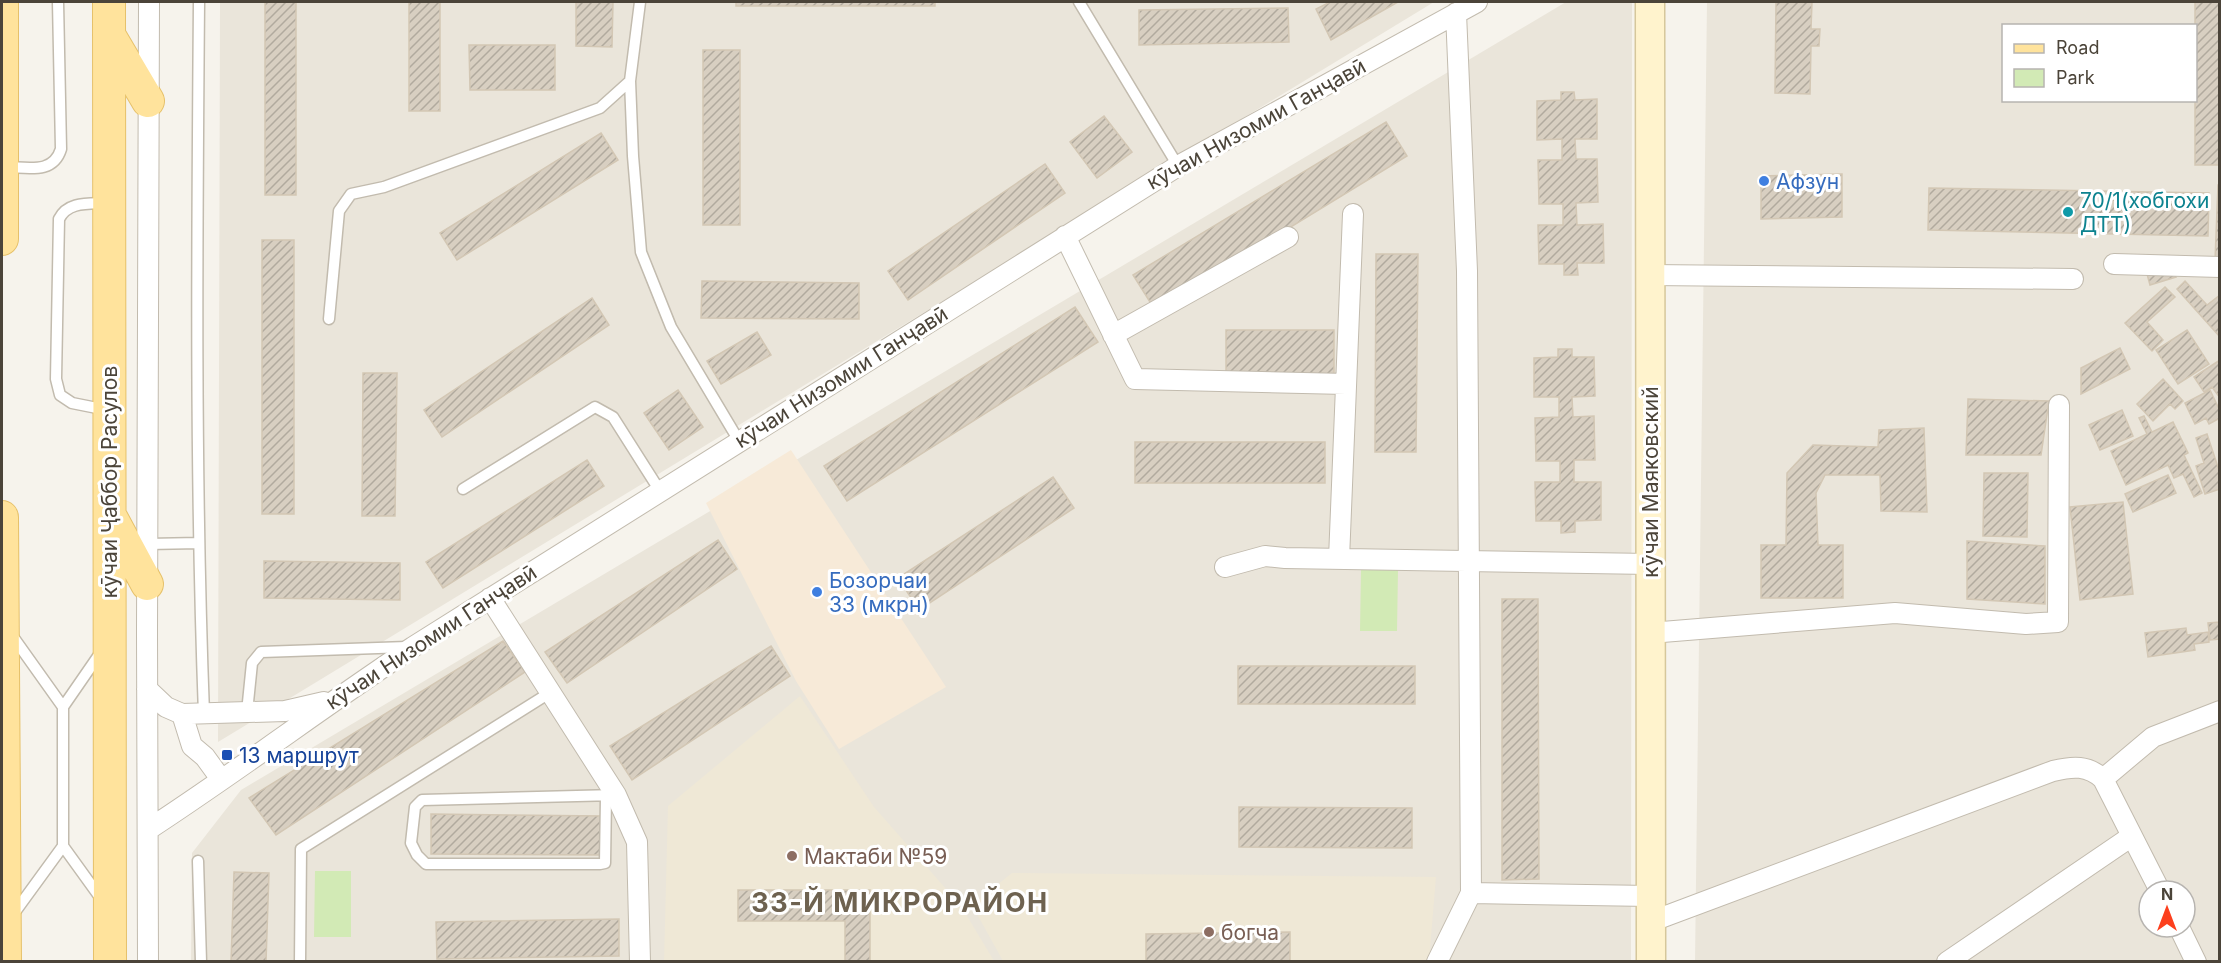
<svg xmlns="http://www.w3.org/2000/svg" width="2221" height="963" font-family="Inter,sans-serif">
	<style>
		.residential { fill: #eae5da; fill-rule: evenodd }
		.commercial { fill: #f7ead8 }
		.education { fill: #efe8d6 }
		.green { fill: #d2eab5 }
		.building { fill: url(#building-hatch); stroke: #d3c7b4; stroke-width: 1.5 }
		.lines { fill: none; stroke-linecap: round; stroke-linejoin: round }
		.lane-casing { stroke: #c2bbae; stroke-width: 13 }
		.street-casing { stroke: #c2bbae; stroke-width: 22 }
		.secondary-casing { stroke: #d6c79b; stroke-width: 31 }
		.primary-casing { stroke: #e6c16a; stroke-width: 34 }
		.lane { stroke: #fff; stroke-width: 10 }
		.street { stroke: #fff; stroke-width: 20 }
		.secondary { stroke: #fff3cd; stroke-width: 28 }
		.primary { stroke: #ffe39c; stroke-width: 32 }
		.shop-dot { fill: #3f7fe0; stroke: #fff; stroke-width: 2 }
		.culture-dot { fill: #0f9aa8; stroke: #fff; stroke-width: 2 }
		.transit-dot { fill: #1a4fb4; stroke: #fff; stroke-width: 2 }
		.education-dot { fill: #8d6e63; stroke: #fff; stroke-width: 2 }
		.labels { text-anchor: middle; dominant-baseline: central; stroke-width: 6; stroke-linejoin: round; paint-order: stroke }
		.street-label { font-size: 21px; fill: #4b4439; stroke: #fff }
		.shop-label { font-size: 21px; fill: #366cbe; stroke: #fff; text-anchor: start }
		.culture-label { font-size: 21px; fill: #0d838f; stroke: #fff; text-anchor: start }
		.transit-label { font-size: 21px; fill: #164399; stroke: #fff; text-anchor: start }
		.education-label { font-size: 21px; fill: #785e54; stroke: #fff; text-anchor: start }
		.district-label { font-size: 27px; font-weight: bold; letter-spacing: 1.5px; fill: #6e6250; stroke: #fff }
	</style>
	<defs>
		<pattern id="building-hatch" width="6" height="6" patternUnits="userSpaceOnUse" patternTransform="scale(1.5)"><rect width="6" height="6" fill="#d8cfc1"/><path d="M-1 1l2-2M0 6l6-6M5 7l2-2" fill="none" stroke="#b1aa9e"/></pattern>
	</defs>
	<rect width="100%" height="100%" fill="#f6f3ec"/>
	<!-- residential -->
	<path class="residential" d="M220 2H1434L218 742Z
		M1566 2H1632L1631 961 191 962 192 853 241 790Z
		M1707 2H2219V961L1695 962ZM2004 26H2196V100H2004ZM2149 891H2185V927H2149Z"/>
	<!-- commercial -->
	<path class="commercial" d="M791 450 946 687 839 749 796 681 706 503Z"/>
	<!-- education -->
	<path class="education" d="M800 696 874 807 961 906 994 961 664 962 668 806Z
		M1012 873 1436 877 1429 961H1003L972 905Z"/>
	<!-- green -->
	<path class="green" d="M1361 569 1398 570 1397 631H1360Z
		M315 871H351V937H314Z"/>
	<!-- building -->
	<path class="building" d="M265 2H296V195H265Z
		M409 2H440V111H409Z
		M576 2H613L612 47 576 46Z
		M736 2H935V6H736Z
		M1330 2H1398L1331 40 1316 9Z
		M1776 2H1812L1811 29H1820L1819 46H1811L1810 94 1775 93Z
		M2195 2H2220V165H2195Z
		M1288 8 1289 42 1139 45V10Z
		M469 45H555V90H470Z
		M703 50H740V225H703Z
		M1561 92H1574L1575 100 1597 99V139H1575L1576 159H1597L1598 202 1576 203 1577 225 1603 224 1604 263H1577L1578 275H1564V264H1539L1538 225H1563V204H1539L1538 160H1562V139L1537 140V101L1561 100Z
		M1104 116 1132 152 1097 178 1070 142Z
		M1386 122 1407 156 1155 310 1133 275Z
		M601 133 618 160 457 260 440 233Z
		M1045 164 1065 193 908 300 888 271Z
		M1842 174V217L1761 219V176Z
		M2218 185H2220V262L2215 261Z
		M1929 188 2209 193 2208 236 1928 230Z
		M262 240H294V514H262Z
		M1376 254H1418L1416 452H1375Z
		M2169 267 2176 277 2150 285 2147 274Z
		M702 281 859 283V319L701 318Z
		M2185 281 2207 305 2220 295V337L2177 289Z
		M2165 287 2175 297 2147 322 2163 340 2152 351 2125 323Z
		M592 298 609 325 442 437 424 410Z
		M1075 307 1098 342 847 501 824 466Z
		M1226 330H1334V375L1226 374Z
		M2187 330 2209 364 2178 384 2156 350Z
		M757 332 771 355 721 384 707 361Z
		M2120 348 2130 369 2081 394V368Z
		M1558 349H1572V357H1594L1595 396 1572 397 1573 417 1594 416 1595 460H1574V482H1601V520L1575 521V532L1561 533V521H1536L1535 482H1560V461H1536L1535 418 1559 417V397H1534V358L1558 357Z
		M2220 360V398L2212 387 2204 392 2194 377Z
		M363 373H397L395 516H362Z
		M2163 379 2183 401 2175 409 2170 404 2153 421 2137 404Z
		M678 390 703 427 669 450 644 413Z
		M2210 390 2220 411V418L2209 424 2206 418 2195 424 2185 403Z
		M1968 399 2049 401 2041 455H1966Z
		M2122 410 2133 436 2100 450 2089 425Z
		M2144 416 2152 432 2173 422 2188 453 2184 455 2202 493 2194 497 2183 474 2174 478 2168 465 2126 485 2111 451 2147 434 2139 418Z
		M1924 428 1927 512 1881 511 1880 475H1825L1816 493 1818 545H1843V598H1761V545H1786L1787 473 1813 445 1878 447 1879 430Z
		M2207 434 2220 473V489L2205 494 2196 466 2204 463 2196 438Z
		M1135 442H1325V483H1135Z
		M587 460 604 486 443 588 426 562Z
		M1984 473H2028L2027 537 1983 536Z
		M2168 475 2176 493 2133 512 2125 494Z
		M1053 477 1074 508 919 610 898 578Z
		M2123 502 2133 594 2080 600 2070 507Z
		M718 540 737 569 567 683 545 652Z
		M1967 541 2045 546V604L1967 599Z
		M264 561 400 563V600L264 598Z
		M1502 599H1538L1539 879 1502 880Z
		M2220 622V639L2210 640 2208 623Z
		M2186 628 2187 635 2208 632 2209 642 2194 644 2195 650 2148 657 2145 633Z
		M503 641 525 672 276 835 249 798Z
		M771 646 790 676 632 780 610 746Z
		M1238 666H1415V704H1238Z
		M1239 807 1412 808V848L1239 847Z
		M431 814 604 816V855L431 854Z
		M234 872 269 873 266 962H231Z
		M738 890H870V962H845V921H738Z
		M619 919V956L437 959 436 922Z
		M1290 932V962H1146V934Z"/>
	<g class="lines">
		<defs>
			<path id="lane" d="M199 2C197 239 195 476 204 714
				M1079 2 1178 166
				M630 81 633 156 641 252 671 327 739 441
				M5 167C27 167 53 175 61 149L58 2
				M329 319 339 211 351 194 384 187 600 108 630 81 640 2
				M107 410 72 403 60 395 56 379 59 219C68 201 89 204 107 203
				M463 489 595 407 613 417 660 491
				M148 544 199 543
				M11 634 63 707
				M101 652 63 707V846L102 900
				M247 712 252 663 261 652 407 647
				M606 797 605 863 600 864H426L417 855 411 843 415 807 422 800 616 795
				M198 861 201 962
				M12 916 63 846
				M300 962 301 849 551 692"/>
			<path id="street" d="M1456 13 1467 271 1471 893
				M1065 236 1135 379 1346 384
				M2114 264 2220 267
				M1649 275 2073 279
				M1113 335 1288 237
				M1339 559 1353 214
				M1225 567 1265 556 1285 558 1650 564
				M490 598 616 795 637 842 640 962
				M1650 633 1895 613 2026 624 2058 622 2059 405
				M147 689 166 707 182 714 285 711 324 702
				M182 714 192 746 205 757 221 779
				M149 829C238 771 324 706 413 647L1178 166 1477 2
				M2160 891 2103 779 2153 737 2220 711
				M1650 922 2053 771C2073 766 2088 765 2103 779
				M2179 927 2196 962
				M148 962 147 633 149 2
				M1437 962 1471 893 1650 896
				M1947 962 2132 836"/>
			<path id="secondary" d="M1650 2 1651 962"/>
			<path id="primary" d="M109 2 110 962
				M109 35 148 101
				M2 239V2
				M2 517 5 962
				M112 519 147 584"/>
		</defs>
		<!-- lane casing -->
		<use href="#lane" class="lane-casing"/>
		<!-- street casing -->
		<use href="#street" class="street-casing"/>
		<!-- secondary casing -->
		<use href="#secondary" class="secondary-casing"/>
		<!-- primary casing -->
		<use href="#primary" class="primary-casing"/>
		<!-- lane -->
		<use href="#lane" class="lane"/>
		<!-- street -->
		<use href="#street" class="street"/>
		<!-- secondary -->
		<use href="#secondary" class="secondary"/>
		<!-- primary -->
		<use href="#primary" class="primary"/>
	</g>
	<!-- markers -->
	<g class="shop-dot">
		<circle cx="1764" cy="181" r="6"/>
		<circle cx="817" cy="592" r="6"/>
	</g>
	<circle class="culture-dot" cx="2068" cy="212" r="6"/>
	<rect class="transit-dot" x="221" y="749" width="12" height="12" rx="3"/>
	<g class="education-dot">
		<circle cx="792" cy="856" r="6"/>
		<circle cx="1209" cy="932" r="6"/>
	</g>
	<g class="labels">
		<!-- street labels -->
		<g class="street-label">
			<text transform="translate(1256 124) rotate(-29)">кӯчаи Низомии Ганҷавӣ</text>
			<text transform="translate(841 377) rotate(-32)">кӯчаи Низомии Ганҷавӣ</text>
			<text transform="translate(109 482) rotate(-90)">кӯчаи Ҷаббор Расулов</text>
			<text transform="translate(1650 482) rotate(-90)">кӯчаи Маяковский</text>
			<text transform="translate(431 637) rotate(-33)">кӯчаи Низомии Ганҷавӣ</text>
		</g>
		<!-- shop labels -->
		<g class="shop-label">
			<text x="1776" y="181">Афзун</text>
			<text x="829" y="580">Бозорчаи<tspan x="829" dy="24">33 (мкрн)</tspan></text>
		</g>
		<!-- culture labels -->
		<g class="culture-label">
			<text x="2080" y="200">70/1(хобгохи<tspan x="2080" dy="24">ДТТ)</tspan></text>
		</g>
		<!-- transit labels -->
		<g class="transit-label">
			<text x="239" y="755">13 маршрут</text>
		</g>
		<!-- education labels -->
		<g class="education-label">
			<text x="804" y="856">Мактаби №59</text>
			<text x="1221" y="932">богча</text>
		</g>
		<!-- district labels -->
		<g class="district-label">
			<text x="900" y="902">33-Й МИКРОРАЙОН</text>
		</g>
	</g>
	<!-- border -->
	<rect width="2221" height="963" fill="none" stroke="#4b4439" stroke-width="6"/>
	<!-- legend -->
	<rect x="2002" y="24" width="195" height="78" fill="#ffffff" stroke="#b7b4b0" stroke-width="1.5"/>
	<rect x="2014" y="44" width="30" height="9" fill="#ffe39c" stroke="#b7b4b0" stroke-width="1.5"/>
	<text x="2056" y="54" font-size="18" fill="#4b4439">Road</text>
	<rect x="2014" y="69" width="30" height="18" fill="#d2eab5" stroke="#b7b4b0" stroke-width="1.5"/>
	<text x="2056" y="84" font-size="18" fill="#4b4439">Park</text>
	<!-- north arrow -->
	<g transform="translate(2167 909)"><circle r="28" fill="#ffffff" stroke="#b7b4b0" stroke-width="1.5"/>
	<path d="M0-4.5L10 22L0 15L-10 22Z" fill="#fc3f1d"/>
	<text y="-9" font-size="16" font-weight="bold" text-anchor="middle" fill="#4b4439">N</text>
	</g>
</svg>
